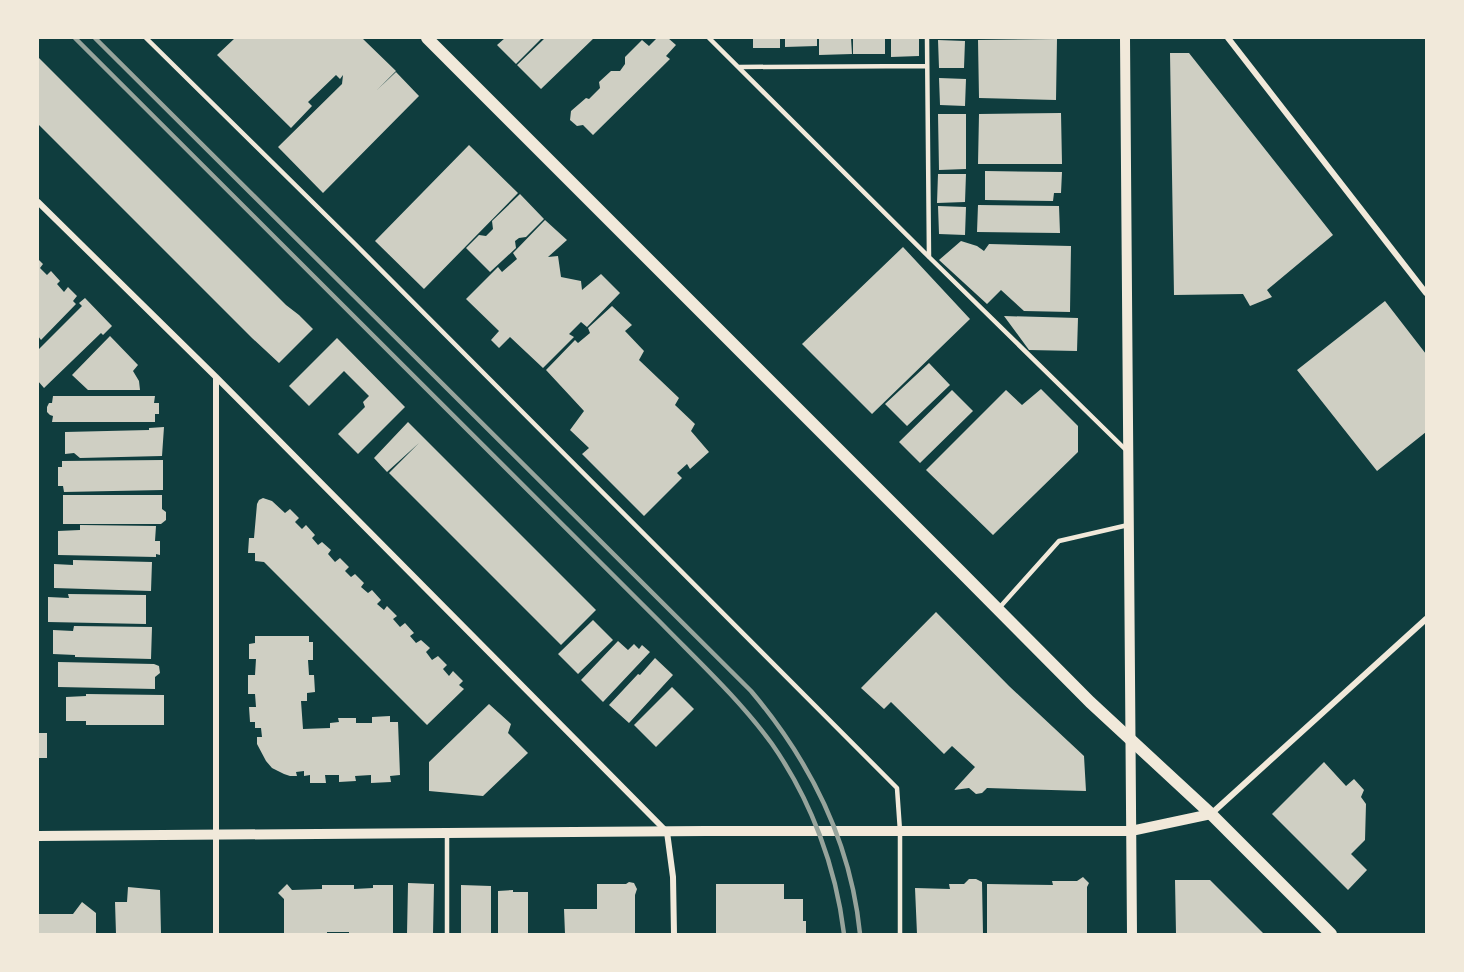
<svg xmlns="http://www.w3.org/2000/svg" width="1464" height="972" font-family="Cabin,sans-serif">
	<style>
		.building { fill: #cfcfc3 }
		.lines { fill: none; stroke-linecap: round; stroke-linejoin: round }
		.service { stroke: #f1e9da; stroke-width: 4.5 }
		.minor { stroke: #f1e9da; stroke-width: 6 }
		.tertiary { stroke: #f1e9da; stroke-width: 10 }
		.secondary { stroke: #f1e9da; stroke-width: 12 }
		.rail { stroke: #97a49c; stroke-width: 4.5 }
	</style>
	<rect width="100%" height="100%" fill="#0f3d3e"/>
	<!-- building -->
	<path class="building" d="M235 38H362L396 71 377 90 396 72 419 96 323 193 278 147 342 84 343 75 340 79 336 75 308 102 312 106 291 128 217 55Z
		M505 38H542L516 64 497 45Z
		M545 38H594L541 89 517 65Z
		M657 38H668L676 45 666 56 670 59 593 135 583 125 577 126 570 120 571 111 586 98 589 99 600 88 599 82 611 71H620L625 64V57L642 40 649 46Z
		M753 38H780V48H753Z
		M785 38H817V46L785 47Z
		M819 38H851L852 54 819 55Z
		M853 38H885V54H853Z
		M891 38H919V56L891 57Z
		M1057 39 1056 100 979 98 978 40Z
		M938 40 965 41 964 68H939Z
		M1170 53H1189L1333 235 1267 290 1272 297 1250 306 1243 294 1174 295Z
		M38 57 286 305 299 315 313 329 279 363 252 338 38 124Z
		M939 78 966 79 965 106 940 105Z
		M1061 113 1062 164H978L979 114Z
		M938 114H966V169L939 170Z
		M469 145 518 193 424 289 375 241Z
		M985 171 1062 172 1061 193H1054L1053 201 985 200Z
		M938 174H966L965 202 937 203Z
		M520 194 544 219 526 237 519 238 515 241 516 248 490 272 466 248 479 235 486 236 493 229 492 221Z
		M978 205 1059 206 1060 233 977 232Z
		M938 206 966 207 965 235 939 234Z
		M545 220 567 240 548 257 558 256 561 277 581 281 582 290 601 274 620 293 587 327 581 322 569 334 574 337 543 368 510 337 499 348 491 340 499 331 466 299 498 267 502 272 517 259 513 253Z
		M961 241 977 246 984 251 989 244 1071 246 1070 312 1024 311 1001 290 987 304 939 260Z
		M903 247 970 319 872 414 802 344Z
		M38 259 43 264 40 268 47 275 51 271 60 281 57 284 64 292 68 287 77 296 73 301 76 304 41 340 38 336Z
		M85 298 112 326 103 335 101 333 44 388 38 381V350L82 306 79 303Z
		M1385 301 1426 354V432L1377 471 1297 370Z
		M612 306 632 325 625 331 644 351 639 360 679 398 675 405 695 424 691 431 709 452 690 469 687 464 677 473 682 478 644 516 582 454 589 448 570 430 584 411 546 370 575 340 578 343 590 333 588 328Z
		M1004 316 1078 318 1077 351 1029 350Z
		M110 336 138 365 133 371 139 381 140 390H88L72 375Z
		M337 338 405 407 358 454 338 434 365 407 363 402 369 396 344 371 309 406 289 386Z
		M929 363 950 385 907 426 885 404Z
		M1041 389 1078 426V452L993 535 926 470 1006 390 1022 405Z
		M952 390 973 411 920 463 899 442Z
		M53 396H155L154 403H159V414H155V422H52L53 416 50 415 47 412V407L49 403H52Z
		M408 422 596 610 561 645 389 473 419 443 387 472 374 458Z
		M164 427 162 456 80 458 74 453 65 454V432L149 430V428Z
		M163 460V490L64 492 63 486H58V467H62V461Z
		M63 495H162V509L166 512V520L161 524H63Z
		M263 498 272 501 285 513 290 509 299 518 295 522 302 529 306 525 315 535 312 538 318 545 322 542 331 550 328 554 335 562 340 558 349 567 345 571 351 577 355 574 364 583 361 587 368 593 372 590 381 600 377 604 384 610 387 606 397 616 393 619 400 627 405 623 414 633 410 636 416 643 421 640 430 648 426 652 432 660 438 656 447 665 443 669 449 676 453 671 463 681 459 685 464 689 427 725 264 562 255 561V553H248L249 538H254L257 504 259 500Z
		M80 525 156 526 155 541H160V555L156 554V557L58 555V531L80 530Z
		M73 560 152 562 151 591 54 588V564L73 565Z
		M68 594 146 595V624L48 622V597L69 598Z
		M936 612 1009 686 1084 756 1086 791 987 788 982 793 976 794 969 788 954 790 975 767 952 746 944 754 891 702 884 709 861 688Z
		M593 620 613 640 578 674 558 654Z
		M74 626 152 627 151 659 75 657V655L53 654V630L73 631Z
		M255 636H309V642H313V660H308L309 675H314L315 692 307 693V701H301L303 729 330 728V723L339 722 338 718H356V723H372V717L390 716V722H398L400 775 390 776 391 782 371 783V775L355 776 356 781 339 782V775H325L326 783H310V775L304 776V771L296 772 297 776H290L284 774 272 768 266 761 257 744V737H262L261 728H255V722H250L249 707H256L255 694H248V675H255L256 659H249V644L255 643Z
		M618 641 628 650 634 644 639 649 642 645 650 652 603 702 581 680Z
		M655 658 673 675 629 723 609 705 638 674 640 675Z
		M58 662 154 664 159 666 160 673 155 677V689L58 687Z
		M672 687 694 709 656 747 634 725Z
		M86 694 164 695V725H86V721H66V697L86 696Z
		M489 704 511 724 508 733 528 753 483 796 429 791V762Z
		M38 733H47V758H38Z
		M1324 762 1346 786 1354 779 1364 790 1361 797 1366 804 1365 840 1351 854 1367 870 1348 890 1272 814Z
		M1083 877 1089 883 1087 887V934H987V884L1053 885 1052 881H1077Z
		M969 879H976L982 882 983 934H917L915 888 950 889 949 884H964Z
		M1175 880H1210L1264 934H1176Z
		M629 882 634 883 637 889 635 895V934H565L564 909H597V884H626Z
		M408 883 434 884 433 934H407Z
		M287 884 292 890 322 889V885H354V889L373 888V885H393V934H349V932H327V934H284V899L278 893Z
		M716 884H784V899H803V921H806V934H716Z
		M461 885 491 886V934H461Z
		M128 887 160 890 161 934H116L115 902H127Z
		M513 890V892H528V934H498V891Z
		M82 902 96 913V934H39V914H73Z"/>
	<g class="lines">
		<!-- service -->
		<path class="service" d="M146 38 355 244 897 788 900 831V934
			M709 38 929 257 1126 450
			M927 38 929 257
			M739 67 927 66
			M1000 607 1059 541 1128 525
			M447 833V934"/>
		<!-- minor -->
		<path class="minor" d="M1228 38 1426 293
			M38 202 216 377 667 832 673 877 674 934
			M216 377V934
			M1211 814 1426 619"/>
		<!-- tertiary -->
		<path class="tertiary" d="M1125 38 1132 934
			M38 836 705 831H1131L1211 814"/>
		<!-- secondary -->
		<path class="secondary" d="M427 38 960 571 1090 702 1211 814 1331 934"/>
		<!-- rail -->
		<path class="rail" d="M75 38 661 623C699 662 740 700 772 744 811 800 836 867 844 934
			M95 38 751 691C810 761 851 843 860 934"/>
	</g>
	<!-- border -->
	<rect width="1464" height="972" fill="none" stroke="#f1e9da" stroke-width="78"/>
</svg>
